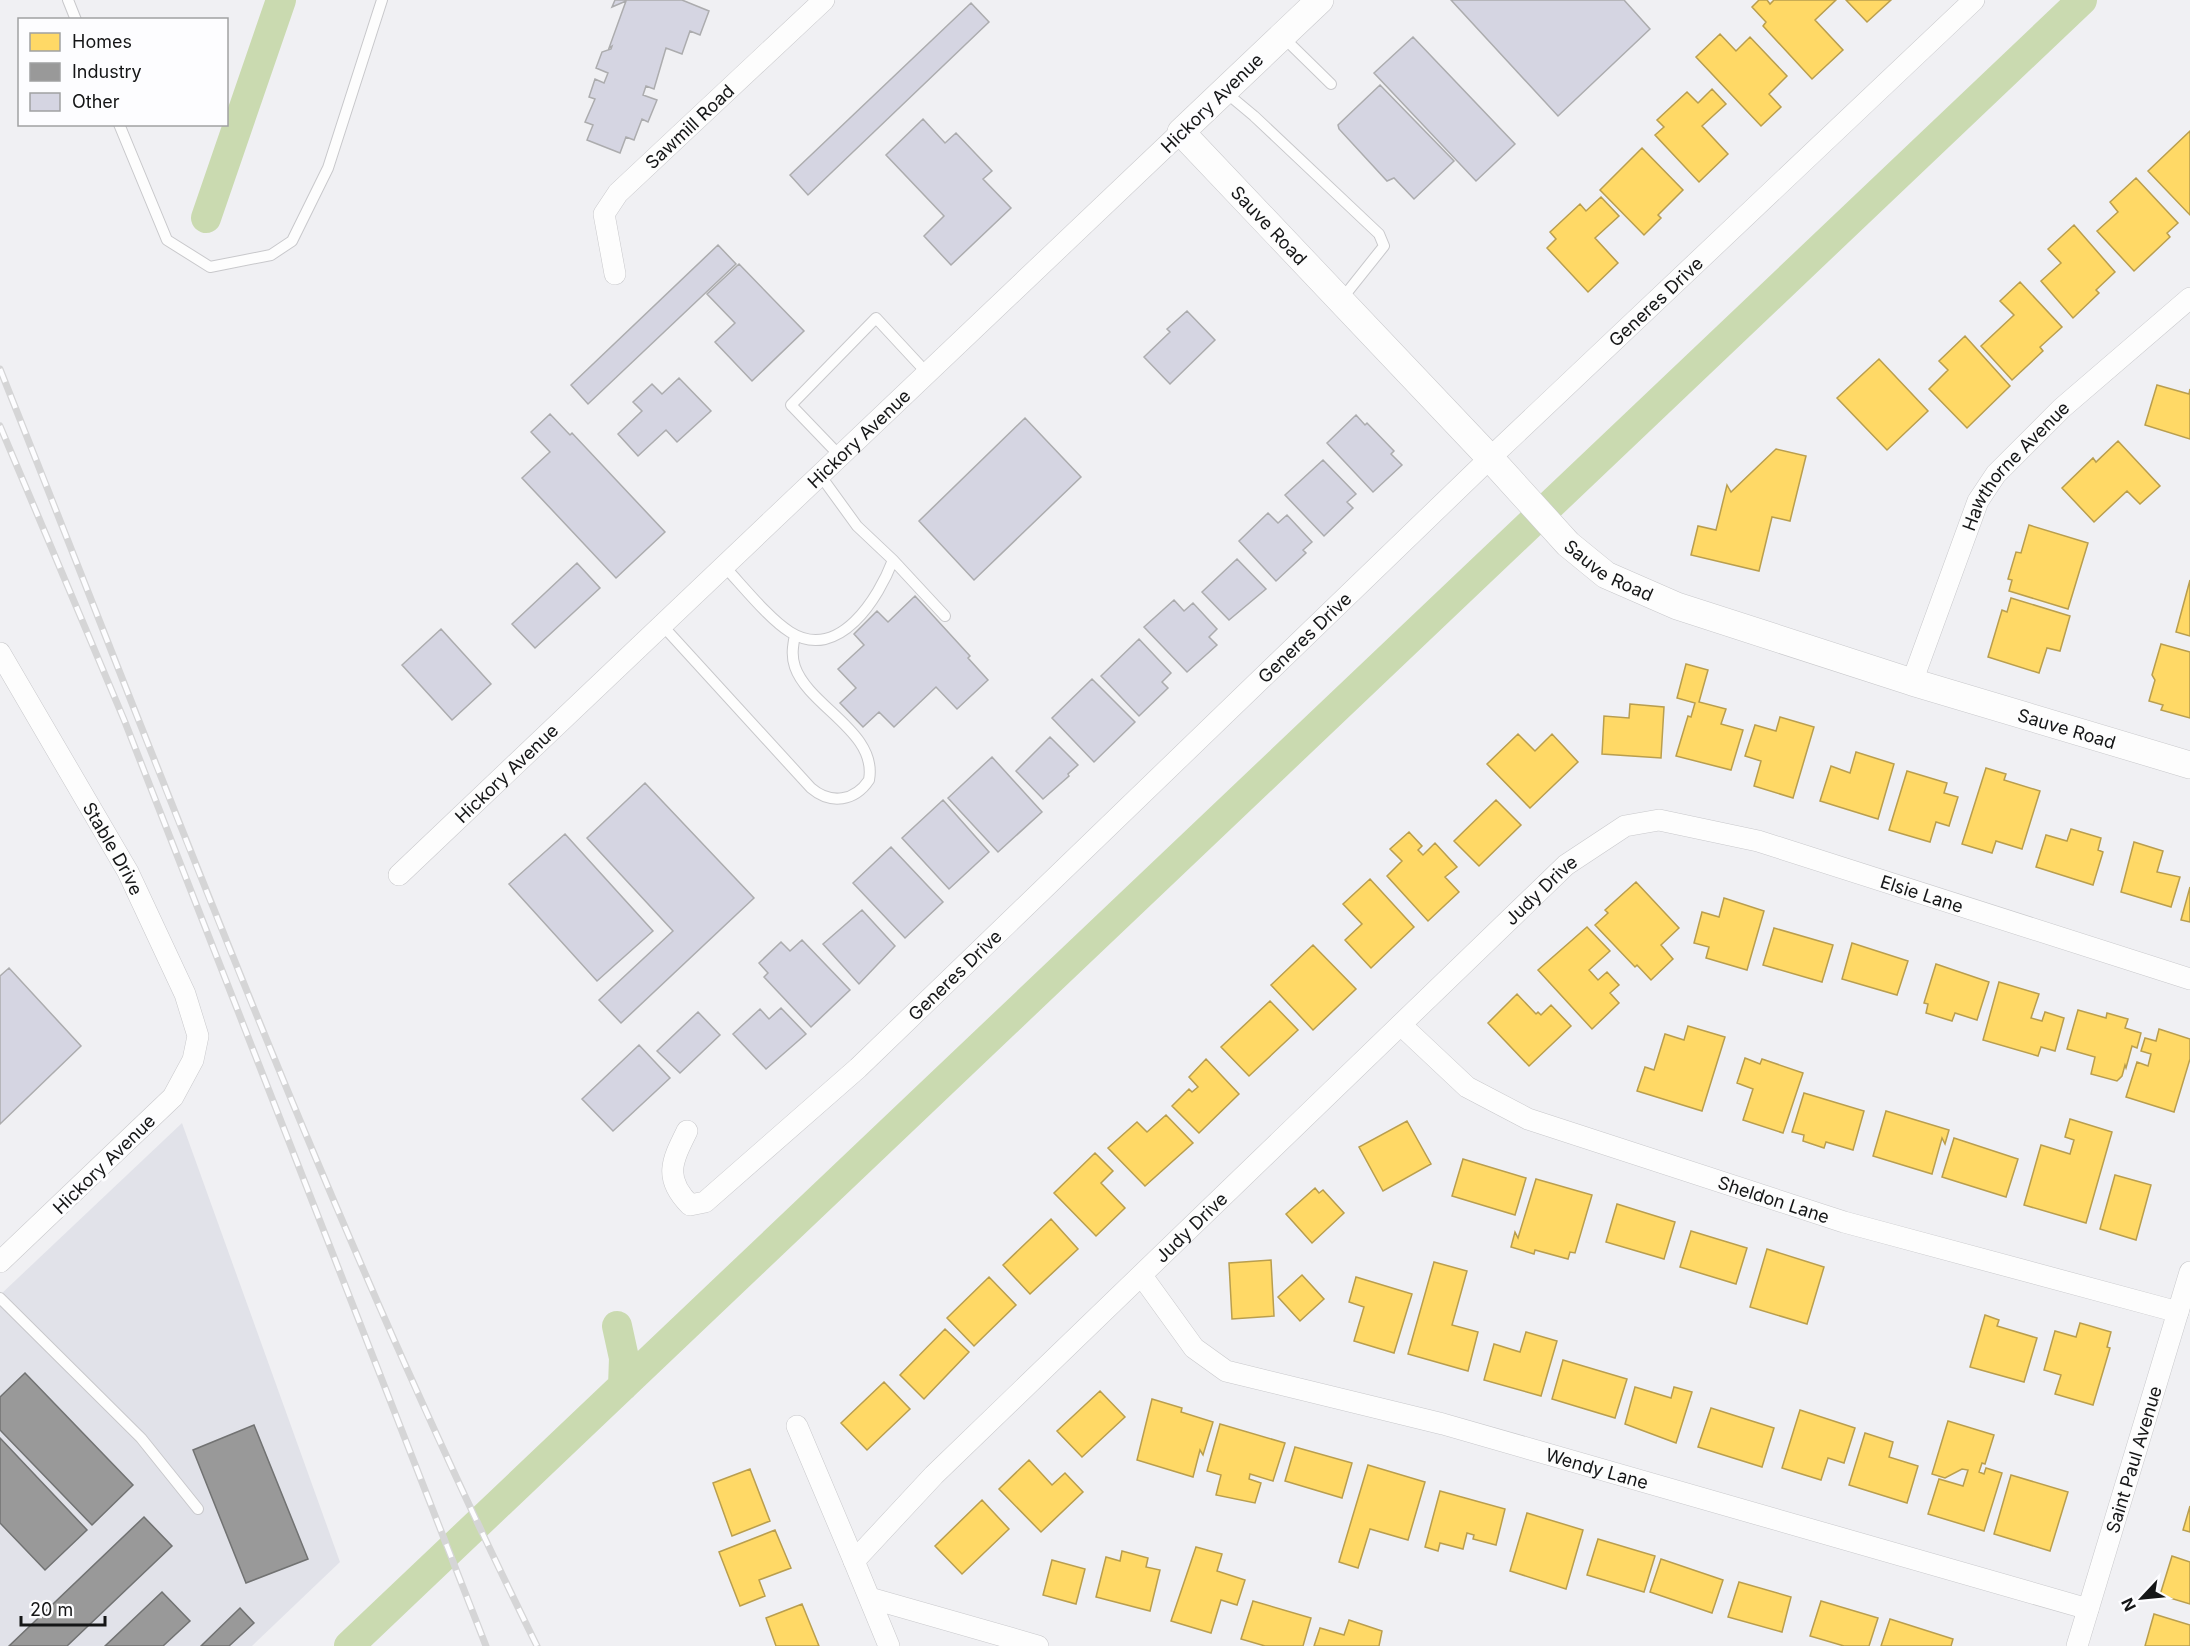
<svg xmlns="http://www.w3.org/2000/svg" width="2190" height="1646" font-family="Inter,sans-serif">
	<style>
		.built { fill: #e1e2e9 }
		.homes { fill: #ffd966; stroke: #b99e4e; stroke-width: 1.5 }
		.industry { fill: #999; stroke: #717272; stroke-width: 1.5 }
		.lines { fill: none; stroke-linecap: round; stroke-linejoin: round }
		.canal { stroke: #cadab0; stroke-width: 30 }
		.building { fill: #d5d5e2; stroke: #acacae; stroke-width: 1.5 }
		.service-casing { stroke: #c8c8cb; stroke-width: 12 }
		.minor-casing { stroke: #c8c8cb; stroke-width: 22 }
		.tertiary-casing { stroke: #c8c8cb; stroke-width: 28 }
		.service { stroke: #fdfdfd; stroke-width: 10 }
		.minor { stroke: #fdfdfd; stroke-width: 21 }
		.tertiary { stroke: #fdfdfd; stroke-width: 27 }
		.rail-casing { stroke: #d5d5d6; stroke-width: 7 }
		.rail { stroke: #fdfdff; stroke-width: 4.5; stroke-dasharray: 14; stroke-linecap: butt }
		.labels { text-anchor: middle; dominant-baseline: central; stroke-width: 6; stroke-linejoin: round; paint-order: stroke }
		.street-label { font-size: 18px; fill: #151617; stroke: #fdfdff }
	</style>
	<rect width="100%" height="100%" fill="#f0f0f3"/>
	<!-- built -->
	<path class="built" d="M182 1123 340 1562 252 1646H0V1295Z"/>
	<!-- homes -->
	<path class="homes" d="M1759 0H1767L1770 4 1774 0H1836L1815 20 1843 50 1812 79 1763 26 1766 22 1752 7Z
		M1846 0H1891L1867 22Z
		M1720 34 1736 51 1750 37 1787 76 1769 94 1781 107 1761 126 1696 57Z
		M1712 89 1726 104 1702 126 1728 154 1699 182 1655 135 1664 127 1657 120 1687 92 1698 103Z
		M2190 131V215L2148 171Z
		M1642 148 1683 190 1658 215 1661 218 1644 235 1600 190Z
		M2136 178 2178 223 2167 233 2170 237 2134 271 2097 231 2118 212 2110 202Z
		M1601 197 1619 216 1595 238 1618 263 1588 292 1547 248 1556 239 1550 232 1580 204 1586 211Z
		M2074 225 2115 272 2096 290 2099 293 2073 318 2041 281 2061 263 2048 249Z
		M2020 282 2062 327 2040 347 2043 351 2012 380 1981 346 2014 315 2000 301Z
		M1965 336 2010 386 1967 428 1929 389 1948 370 1939 361Z
		M1879 359 1928 411 1887 450 1837 398Z
		M2157 385 2189 394 2190 389V439L2145 425Z
		M2118 441 2160 486 2140 504 2127 491 2094 522 2062 488 2093 458 2096 462Z
		M1776 449 1806 456 1790 521 1772 517 1759 571 1691 555 1698 526 1716 530 1727 485 1731 492Z
		M2029 525 2088 543 2068 609 2009 591 2012 580 2008 579 2016 552 2021 553Z
		M2190 580V636L2176 632Z
		M2011 598 2070 616 2060 651 2047 648 2039 673 1988 657 2002 610 2007 612Z
		M2161 644 2190 652V718L2161 710 2163 705 2149 701 2155 680 2152 675Z
		M1686 664 1708 670 1699 702 1726 709 1721 724 1743 730 1731 770 1676 756 1688 716 1691 717 1695 703 1677 698Z
		M1630 704 1664 707 1661 758 1602 754 1604 716 1629 718Z
		M1780 717 1814 727 1793 798 1754 786 1761 761 1745 756 1755 725 1776 731Z
		M1518 734 1535 751 1552 734 1578 762 1530 808 1487 764Z
		M1856 752 1894 764 1878 819 1820 801 1831 766 1850 773Z
		M1986 768 2006 774 2004 780 2040 791 2022 849 1996 841 1992 853 1962 844Z
		M1907 771 1947 783 1944 793 1958 797 1949 826 1936 822 1930 842 1889 830Z
		M1496 800 1521 825 1479 866 1454 841Z
		M2071 829 2101 838 2098 850 2103 852 2093 885 2036 867 2046 835 2067 841Z
		M1409 832 1422 846 1418 850 1423 855 1435 843 1457 867 1445 877 1459 892 1428 921 1387 876 1402 861 1390 849Z
		M2134 842 2163 851 2157 872 2180 877 2171 907 2121 892Z
		M1370 879 1414 927 1371 968 1345 940 1362 924 1343 904Z
		M1636 882 1679 928 1661 945 1673 959 1651 980 1637 965 1635 967 1595 925 1608 913 1605 910Z
		M2190 887V922L2181 920Z
		M1724 898 1764 911 1747 970 1706 958 1709 947 1694 943 1702 912 1719 917Z
		M1587 927 1610 951 1589 970 1598 980 1607 972 1619 985 1610 993 1619 1003 1592 1029 1538 970Z
		M1774 928 1833 945 1822 982 1763 965Z
		M1852 943 1908 961 1897 995 1842 979Z
		M1313 945 1356 989 1313 1030 1271 985Z
		M1936 964 1989 982 1977 1020 1955 1013 1952 1021 1926 1013 1928 1004 1924 1003Z
		M1999 982 2039 994 2031 1018 2042 1021 2045 1012 2064 1018 2055 1051 2041 1047 2038 1056 1983 1040Z
		M1517 994 1536 1014 1538 1012 1541 1015 1551 1005 1571 1026 1529 1066 1488 1023Z
		M1270 1001 1298 1030 1249 1076 1221 1047Z
		M2078 1010 2106 1018 2107 1013 2128 1019 2125 1028 2141 1033 2137 1048 2132 1046 2126 1068 2125 1065 2122 1076 2117 1081 2091 1074 2095 1057 2067 1049Z
		M1688 1026 1725 1037 1702 1111 1637 1091 1645 1067 1654 1070 1665 1034 1684 1040Z
		M2159 1029 2190 1039V1059L2174 1112 2126 1097 2137 1062 2148 1066 2151 1054 2141 1051 2145 1038 2156 1041Z
		M1745 1058 1760 1064 1762 1059 1803 1073 1783 1133 1743 1120 1753 1089 1737 1083Z
		M1206 1059 1239 1094 1199 1133 1172 1106 1189 1089 1192 1092 1198 1087 1189 1077Z
		M1804 1093 1864 1111 1853 1150 1826 1142 1824 1148 1803 1141 1804 1135 1792 1132Z
		M1886 1111 1949 1130 1945 1144 1942 1138 1932 1174 1873 1156Z
		M1166 1115 1193 1143 1145 1186 1108 1148 1137 1122 1147 1132Z
		M2070 1119 2112 1132 2086 1223 2024 1205 2041 1145 2070 1154 2074 1140 2065 1137Z
		M1407 1121 1431 1164 1383 1191 1359 1147Z
		M1954 1138 2018 1159 2006 1197 1942 1177Z
		M1095 1153 1113 1171 1101 1183 1125 1208 1096 1236 1054 1193Z
		M1463 1159 1526 1178 1515 1215 1452 1196Z
		M2115 1175 2151 1185 2136 1240 2100 1229Z
		M1536 1179 1592 1195 1575 1253 1570 1252 1568 1259 1535 1250 1534 1254 1511 1247 1515 1232 1518 1238Z
		M1315 1188 1319 1193 1323 1190 1344 1213 1312 1243 1286 1214Z
		M1617 1204 1675 1222 1664 1259 1606 1242Z
		M1051 1219 1078 1249 1030 1294 1003 1265Z
		M1691 1231 1747 1248 1736 1284 1680 1267Z
		M1767 1249 1824 1267 1807 1324 1750 1307Z
		M1271 1260 1274 1316 1232 1319 1229 1263Z
		M1434 1262 1467 1271 1452 1325 1478 1332 1468 1371 1408 1354Z
		M1302 1275 1324 1299 1300 1321 1278 1297Z
		M989 1277 1016 1305 974 1346 947 1318Z
		M1356 1277 1412 1294 1394 1353 1354 1341 1364 1307 1349 1302Z
		M1985 1315 1999 1320 1997 1326 2037 1338 2024 1382 1970 1367Z
		M2080 1323 2111 1332 2107 1347 2110 1348 2093 1405 2055 1394 2061 1375 2044 1370 2055 1331 2076 1337Z
		M945 1329 969 1352 924 1399 900 1375Z
		M1526 1332 1557 1341 1541 1396 1484 1380 1494 1344 1520 1352Z
		M1563 1360 1627 1379 1615 1418 1552 1399Z
		M884 1382 910 1409 867 1450 841 1423Z
		M1635 1387 1671 1398 1674 1387 1692 1392 1676 1443 1625 1424Z
		M1100 1391 1125 1417 1082 1457 1057 1431Z
		M1152 1399 1182 1408 1181 1412 1213 1422 1203 1455 1200 1450 1193 1477 1137 1460Z
		M1711 1408 1774 1428 1762 1467 1698 1447Z
		M1800 1410 1855 1428 1844 1463 1828 1458 1821 1480 1782 1468Z
		M1948 1421 1994 1435 1985 1464 1982 1463 1979 1472 1984 1474 1986 1468 2002 1473 1984 1531 1928 1514 1939 1479 1963 1486 1968 1470 1962 1469 1945 1478 1932 1474Z
		M1220 1424 1285 1443 1273 1481 1250 1474 1249 1479 1261 1483 1255 1503 1216 1495 1221 1475 1207 1471Z
		M1865 1433 1893 1442 1889 1457 1918 1466 1907 1503 1849 1485Z
		M1295 1447 1352 1463 1342 1498 1285 1481Z
		M1029 1460 1052 1485 1065 1473 1083 1492 1041 1532 999 1489Z
		M1368 1465 1425 1482 1408 1540 1370 1529 1358 1568 1339 1562Z
		M750 1469 770 1521 732 1536 713 1483Z
		M2011 1475 2068 1492 2050 1551 1994 1534Z
		M1440 1491 1505 1509 1496 1545 1473 1539 1474 1535 1467 1533 1463 1549 1440 1543 1438 1551 1425 1547Z
		M982 1500 1009 1529 962 1574 935 1546Z
		M2190 1506V1532L2183 1530Z
		M1527 1513 1583 1530 1566 1589 1510 1571Z
		M775 1530 791 1568 759 1580 765 1596 740 1606 719 1552Z
		M1598 1539 1655 1556 1644 1592 1587 1575Z
		M1196 1547 1222 1554 1217 1571 1245 1580 1237 1605 1221 1600 1211 1633 1171 1621Z
		M1122 1551 1148 1558 1146 1567 1160 1570 1150 1611 1096 1597 1106 1557 1120 1561Z
		M2172 1556 2190 1562V1604L2160 1595Z
		M1661 1559 1723 1580 1712 1613 1650 1592Z
		M1052 1560 1085 1569 1076 1604 1043 1595Z
		M1739 1582 1791 1597 1782 1632 1728 1617Z
		M1253 1601 1311 1618 1303 1646H1265L1241 1639Z
		M1821 1601 1878 1618 1869 1646H1844L1810 1636Z
		M802 1604 819 1646H776L766 1618Z
		M2154 1614 2190 1625V1646H2145Z
		M1890 1619 1953 1639 1951 1646H1881Z
		M1349 1620 1382 1631 1379 1646H1314L1320 1628 1344 1635Z"/>
	<!-- industry -->
	<path class="industry" d="M25 1373 133 1485 92 1525 0 1430V1397Z
		M254 1425 308 1559 246 1583 193 1450Z
		M0 1438 87 1530 45 1570 0 1523Z
		M144 1517 172 1546 67 1646H9Z
		M162 1592 190 1621 163 1646H105Z
		M240 1608 254 1623 229 1646H201Z"/>
	<g class="lines">
		<!-- canal -->
		<path class="canal" d="M206 218 281 0
			M617 1326 624 1358 623 1386
			M349 1646 2082 0"/>
	</g>
	<!-- building -->
	<path class="building" d="M615 0H682L709 11 700 35 690 31 682 54 666 48 654 89 646 86 643 95 657 100 648 122 642 119 634 140 626 137 620 153 587 140 593 125 585 122 595 99 589 97 595 79 604 83 608 73 596 68 602 52 611 49 612 46 609 48 626 1 612 7Z
		M1451 0H1624L1650 29 1558 116Z
		M971 3 989 22 808 195 790 175Z
		M1413 37 1515 144 1476 181 1374 73Z
		M1380 85 1454 161 1414 199 1394 178 1387 181 1339 129 1338 125Z
		M923 119 945 143 956 133 992 171 983 179 1011 208 951 265 924 236 944 216 886 155Z
		M718 245 736 264 588 404 571 385Z
		M739 264 804 331 752 381 715 342 735 323 707 294Z
		M1187 311 1215 340 1170 384 1144 357 1170 332 1167 329Z
		M679 378 711 411 677 442 666 430 638 456 618 434 642 411 633 402 652 384 662 394Z
		M550 414 570 435 572 433 665 532 616 578 522 478 550 452 531 432Z
		M1356 415 1365 425 1367 423 1394 451 1391 454 1402 465 1373 492 1327 443Z
		M1025 418 1081 477 974 580 919 521Z
		M1323 460 1356 494 1347 502 1353 508 1324 536 1285 495Z
		M1268 513 1278 523 1287 515 1312 542 1303 550 1306 553 1276 581 1239 541Z
		M1237 559 1266 589 1229 620 1202 592Z
		M577 563 600 588 535 648 512 624Z
		M915 596 970 656 968 658 988 680 957 709 936 687 894 727 879 712 863 727 840 703 856 688 838 669 864 645 854 634 877 611 888 622Z
		M1174 600 1184 611 1193 603 1217 629 1209 637 1217 645 1187 672 1144 627Z
		M441 629 491 684 452 720 402 665Z
		M1139 639 1171 673 1162 682 1168 688 1139 716 1101 676Z
		M1092 679 1135 722 1094 762 1052 718Z
		M1050 737 1078 765 1068 774 1069 776 1043 799 1016 771Z
		M992 757 1042 812 998 852 948 798Z
		M645 783 754 898 621 1023 599 1000 673 931 587 838Z
		M943 800 989 852 949 889 902 838Z
		M565 834 653 931 597 981 509 884Z
		M891 847 943 902 905 938 853 883Z
		M862 910 895 946 859 984 823 944Z
		M802 940 850 990 811 1027 764 977 768 973 759 963 781 942 790 951Z
		M9 968 81 1046 0 1124V976Z
		M781 1008 806 1034 766 1069 733 1034 760 1009 769 1019Z
		M698 1012 720 1035 680 1073 657 1051Z
		M639 1045 670 1078 613 1131 582 1099Z"/>
	<g class="lines">
		<defs>
			<path id="service" d="M68 0 76 20
				M1282 36 1331 84
				M1224 91 1254 116 1379 234 1384 246 1341 300
				M119 124 167 240 210 267 271 255 292 241 328 168 382 0
				M840 456 791 405 876 318 927 373
				M820 475 857 526 893 560
				M724 566C742 585 769 619 790 632 839 663 879 597 893 560L945 616
				M662 625 811 788C831 805 855 801 869 780 878 732 809 707 795 667 791 656 793 645 795 635
				M0 1298 141 1438 198 1509"/>
			<g id="minor">
				<path id="s1" d="M615 274 604 214 618 193 824 0"/>
				<path id="s2" d="M0 653 128 872 185 994 198 1036 193 1060 173 1097 0 1262"/>
				<path id="s3" d="M1912 682 1978 501 1996 474 2062 408 2190 298"/>
				<path id="s4" d="M399 875 1181 132"/>
				<path id="s5" d="M1401 1025 1467 1087 1528 1119 1844 1222 2178 1312"/>
				<path id="s6" d="M687 1131C672 1161 663 1178 690 1205L705 1202 858 1068 1490 458 1974 0"/>
				<path id="s7" d="M1142 1276 1194 1348 1226 1371 1443 1424 2088 1609"/>
				<path id="s8" d="M797 1426 854 1561 934 1475 1566 865 1625 826 1659 820 1758 841 2190 979"/>
				<path d="M854 1561 889 1646"/>
				<path d="M870 1598 1038 1646"/>
				<path id="s9" d="M2077 1646 2190 1272"/>
			</g>
			<g id="tertiary">
				<path id="s10" d="M1320 0 1181 132 1490 458 1568 544 1606 575 1677 606 1912 682 2190 765"/>
			</g>
		</defs>
		<!-- service casing -->
		<use href="#service" class="service-casing"/>
		<!-- minor casing -->
		<use href="#minor" class="minor-casing"/>
		<!-- tertiary casing -->
		<use href="#tertiary" class="tertiary-casing"/>
		<!-- service -->
		<use href="#service" class="service"/>
		<!-- minor -->
		<use href="#minor" class="minor"/>
		<!-- tertiary -->
		<use href="#tertiary" class="tertiary"/>
		<defs>
			<path id="rail" d="M0 369C171 798 332 1232 537 1646
				M0 426 125 722 486 1646"/>
		</defs>
		<!-- rail casing -->
		<use href="#rail" class="rail-casing"/>
		<!-- rail -->
		<use href="#rail" class="rail"/>
	</g>
	<g class="labels">
		<!-- street labels -->
		<g class="street-label">
			<text transform="translate(1212 103) rotate(-44)">Hickory Avenue</text>
			<text stroke="none"><textPath href="#s1" startOffset="184">Sawmill Road</textPath></text>
			<text stroke="none"><textPath href="#s10" startOffset="320">Sauve Road</textPath></text>
			<text stroke="none"><textPath href="#s6" startOffset="1407">Generes Drive</textPath></text>
			<text stroke="none"><textPath href="#s4" startOffset="634">Hickory Avenue</textPath></text>
			<text stroke="none"><textPath href="#s3" startOffset="243">Hawthorne Avenue</textPath></text>
			<text stroke="none"><textPath href="#s10" startOffset="806">Sauve Road</textPath></text>
			<text stroke="none"><textPath href="#s6" startOffset="921">Generes Drive</textPath></text>
			<text stroke="none"><textPath href="#s10" startOffset="1292">Sauve Road</textPath></text>
			<text stroke="none"><textPath href="#s4" startOffset="148">Hickory Avenue</textPath></text>
			<text stroke="none"><textPath href="#s2" startOffset="226">Stable Drive</textPath></text>
			<text stroke="none"><textPath href="#s8" startOffset="1107">Judy Drive</textPath></text>
			<text stroke="none"><textPath href="#s8" startOffset="1521">Elsie Lane</textPath></text>
			<text stroke="none"><textPath href="#s6" startOffset="435">Generes Drive</textPath></text>
			<text transform="translate(104 1164) rotate(-44)">Hickory Avenue</text>
			<text stroke="none"><textPath href="#s5" startOffset="418">Sheldon Lane</textPath></text>
			<text stroke="none"><textPath href="#s8" startOffset="621">Judy Drive</textPath></text>
			<text stroke="none"><textPath href="#s9" startOffset="195">Saint Paul Avenue</textPath></text>
			<text stroke="none"><textPath href="#s7" startOffset="512">Wendy Lane</textPath></text>
		</g>
	</g>
	<!-- legend -->
	<rect x="18" y="18" width="210" height="108" fill="#fdfdff" stroke="#a0a1a2" stroke-width="1.5"/>
	<rect x="30" y="33" width="30" height="18" fill="#ffd966" stroke="#a0a1a2" stroke-width="1.5"/>
	<text x="72" y="48" font-size="18" fill="#151617">Homes</text>
	<rect x="30" y="63" width="30" height="18" fill="#999999" stroke="#a0a1a2" stroke-width="1.5"/>
	<text x="72" y="78" font-size="18" fill="#151617">Industry</text>
	<rect x="30" y="93" width="30" height="18" fill="#d5d5e2" stroke="#a0a1a2" stroke-width="1.5"/>
	<text x="72" y="108" font-size="18" fill="#151617">Other</text>
	<!-- north arrow -->
	<g transform="translate(2142 1598) rotate(244)" stroke="#fdfdff" stroke-width="4.5" paint-order="stroke">
	<path d="M0-4.5L10 22L0 15L-10 22Z" fill="#151617"/>
	<text y="-9" font-size="16" font-weight="bold" text-anchor="middle" fill="#151617">N</text>
	</g>
	<!-- scale -->
	<path d="M21 1616v9h84v-9" fill="none" stroke="#151617" stroke-width="3"/>
	<text x="30" y="1616" font-size="18" fill="#151617" stroke="#fdfdff" stroke-width="4.5" paint-order="stroke">20 m</text>
</svg>
